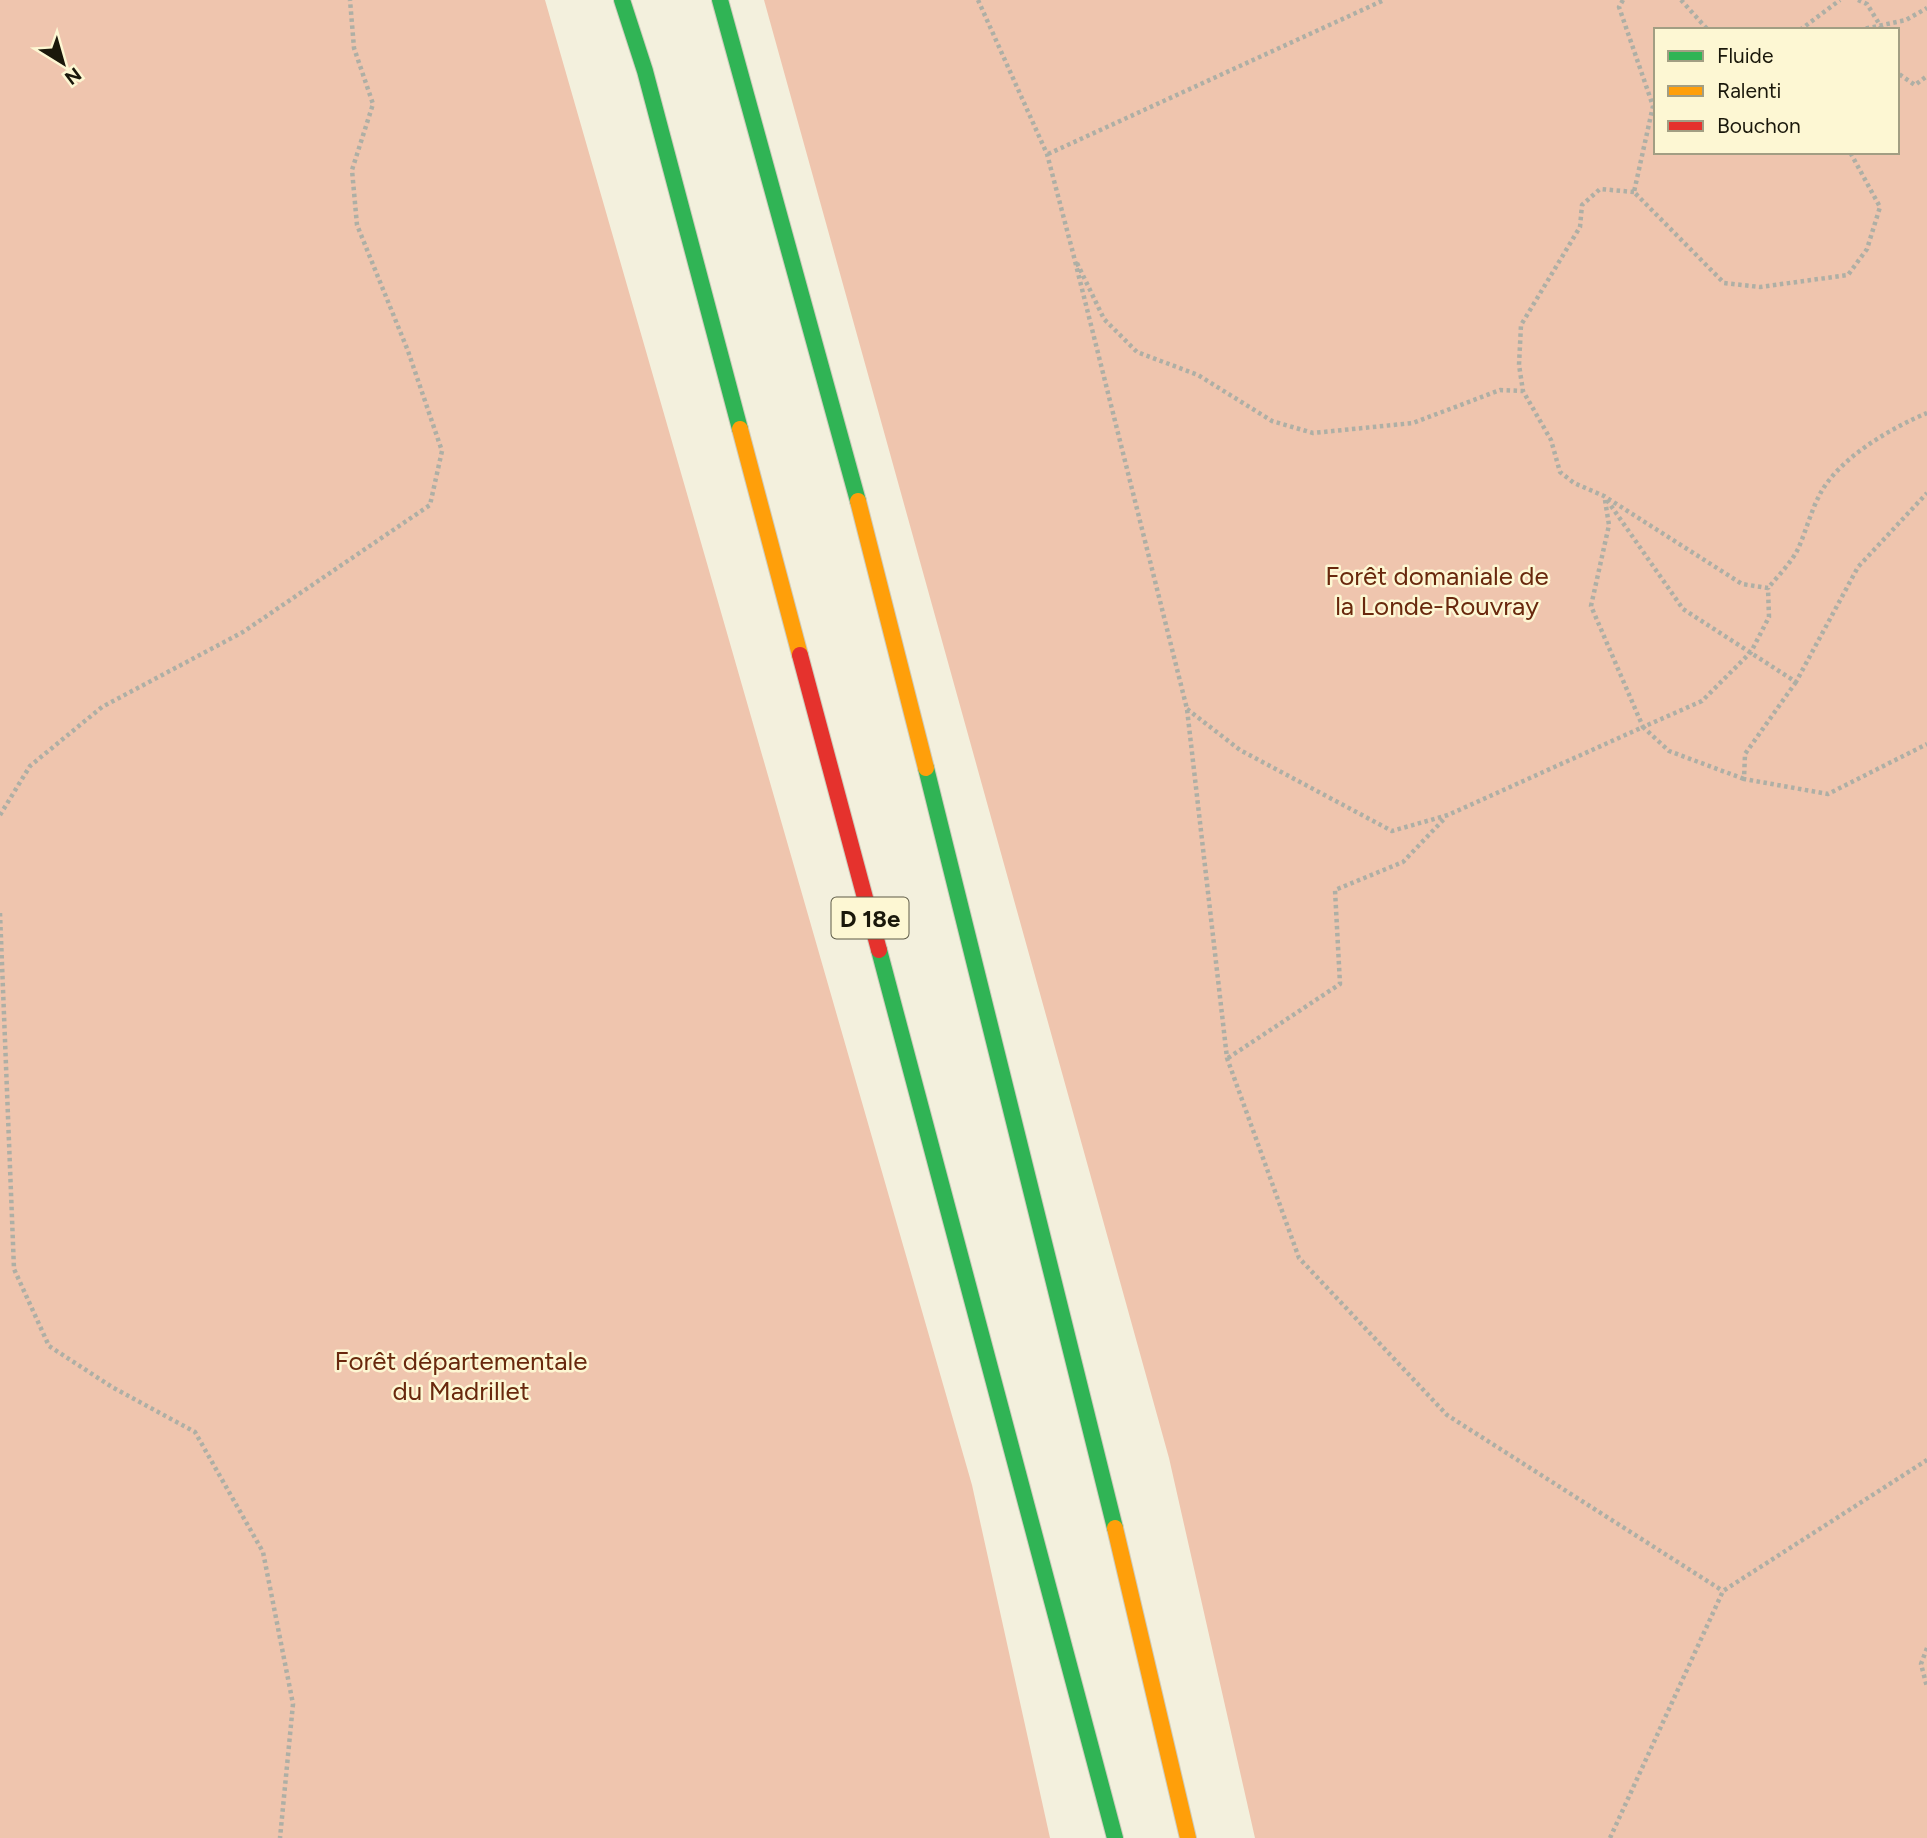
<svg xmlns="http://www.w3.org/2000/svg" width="1927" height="1838" font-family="Figtree,sans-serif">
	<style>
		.forest { fill: #efc5ae; fill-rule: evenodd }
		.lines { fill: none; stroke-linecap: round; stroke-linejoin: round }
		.fast-casing { stroke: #cfccbd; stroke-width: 18 }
		.slow-casing { stroke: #cfccbd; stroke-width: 18 }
		.jam-casing { stroke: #cfccbd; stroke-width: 18 }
		.path { stroke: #aeafa5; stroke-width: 4.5; stroke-dasharray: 3.5 3.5; stroke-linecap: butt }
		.fast { stroke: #30b455; stroke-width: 16 }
		.slow { stroke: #ff9f0a; stroke-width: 16 }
		.jam { stroke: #e5322d; stroke-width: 16 }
		.labels { text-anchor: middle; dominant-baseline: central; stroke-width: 5; stroke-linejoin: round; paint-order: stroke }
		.shield { fill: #fdf7d3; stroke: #5e5b47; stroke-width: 2 }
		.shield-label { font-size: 24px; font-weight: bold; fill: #1a180b }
		.park-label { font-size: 26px; fill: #69280d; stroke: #fdf7d3 }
	</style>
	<rect width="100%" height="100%" fill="#f3f0dd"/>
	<!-- forest -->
	<path class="forest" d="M0 0H545L972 1485 1050 1838H0Z
		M764 0H1927V1838H1255L1169 1458ZM1656 30H1897V152H1656Z"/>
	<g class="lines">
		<defs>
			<path id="fast" d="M622 0 645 71 740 429
				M720 0 858 501
				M926 768 1115 1528
				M879 950 1115 1838"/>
			<path id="slow" d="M740 429 800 655
				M858 501 926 768
				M1115 1528 1188 1838"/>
			<path id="jam" d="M800 655 879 950"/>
		</defs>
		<!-- fast casing -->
		<use href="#fast" class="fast-casing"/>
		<!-- slow casing -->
		<use href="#slow" class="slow-casing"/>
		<!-- jam casing -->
		<use href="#jam" class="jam-casing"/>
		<!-- path -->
		<path class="path" d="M978 0 1047 154 1073 253 1187 709 1227 1058 1299 1258 1447 1415 1723 1591
			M1623 0 1619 7 1653 106 1634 192 1724 283 1760 287 1848 275 1867 249 1880 207 1850 152
			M1681 0 1708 30
			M1858 0 1867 4 1883 30
			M1800 30 1840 0
			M1859 30 1906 20 1927 8
			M1897 68 1899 74 1915 85 1927 76
			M1048 154 1384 0
			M1634 192 1600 189 1582 205 1580 227 1521 325 1519 365 1523 391 1551 440 1560 472 1574 483 1604 496 1742 584 1768 588C1778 576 1791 563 1798 549 1806 531 1811 511 1820 494 1839 458 1891 428 1927 413
			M1077 263 1104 319 1137 352 1198 375 1272 421 1313 433 1413 423 1500 390 1523 391
			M1605 500 1609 525 1591 606 1643 727 1702 701 1751 652 1769 617 1768 588
			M1607 500 1683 609 1796 682 1858 567 1927 493
			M1796 682 1745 754 1744 779 1828 794 1927 744
			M1187 709 1240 750 1392 831 1448 815 1643 727 1669 751 1744 779
			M0 815 30 766 102 707 243 632 430 505 442 451 408 351 357 225 352 170 373 104 354 48 350 0
			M0 913 14 1269 49 1346 112 1387 195 1432 263 1552 293 1704 280 1838
			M1228 1058 1340 984 1335 890 1403 862 1445 818
			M1927 1648 1921 1664 1927 1687
			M1610 1838 1723 1591 1927 1460"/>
		<!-- fast -->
		<use href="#fast" class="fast"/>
		<!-- slow -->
		<use href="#slow" class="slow"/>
		<!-- jam -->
		<use href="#jam" class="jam"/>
	</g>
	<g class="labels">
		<!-- shield labels -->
		<rect class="shield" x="831.5" y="897.5" width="77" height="41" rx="5"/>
		<g class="shield-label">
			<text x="870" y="918">D 18e</text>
		</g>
		<!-- park labels -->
		<g class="park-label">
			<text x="1437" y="576">Forêt domaniale de<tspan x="1437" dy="30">la Londe-Rouvray</tspan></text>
			<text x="461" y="1361">Forêt départementale<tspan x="461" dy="30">du Madrillet</tspan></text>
		</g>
	</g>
	<!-- legend -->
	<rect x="1654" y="28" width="245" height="126" fill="#fdf7d3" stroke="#a29e83" stroke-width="2"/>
	<rect x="1668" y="51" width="35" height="10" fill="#30b455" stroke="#a29e83" stroke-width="2"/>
	<text x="1717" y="63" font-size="21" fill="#1a180b">Fluide</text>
	<rect x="1668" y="86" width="35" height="10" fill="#ff9f0a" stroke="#a29e83" stroke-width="2"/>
	<text x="1717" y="98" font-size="21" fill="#1a180b">Ralenti</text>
	<rect x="1668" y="121" width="35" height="10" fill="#e5322d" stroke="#a29e83" stroke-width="2"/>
	<text x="1717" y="133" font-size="21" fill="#1a180b">Bouchon</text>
	<!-- north arrow -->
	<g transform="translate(63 63) rotate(143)" stroke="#fdf7d3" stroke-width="5" paint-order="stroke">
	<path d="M0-5L12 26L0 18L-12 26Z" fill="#1a180b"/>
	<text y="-10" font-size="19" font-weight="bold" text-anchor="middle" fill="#1a180b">N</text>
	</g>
</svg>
